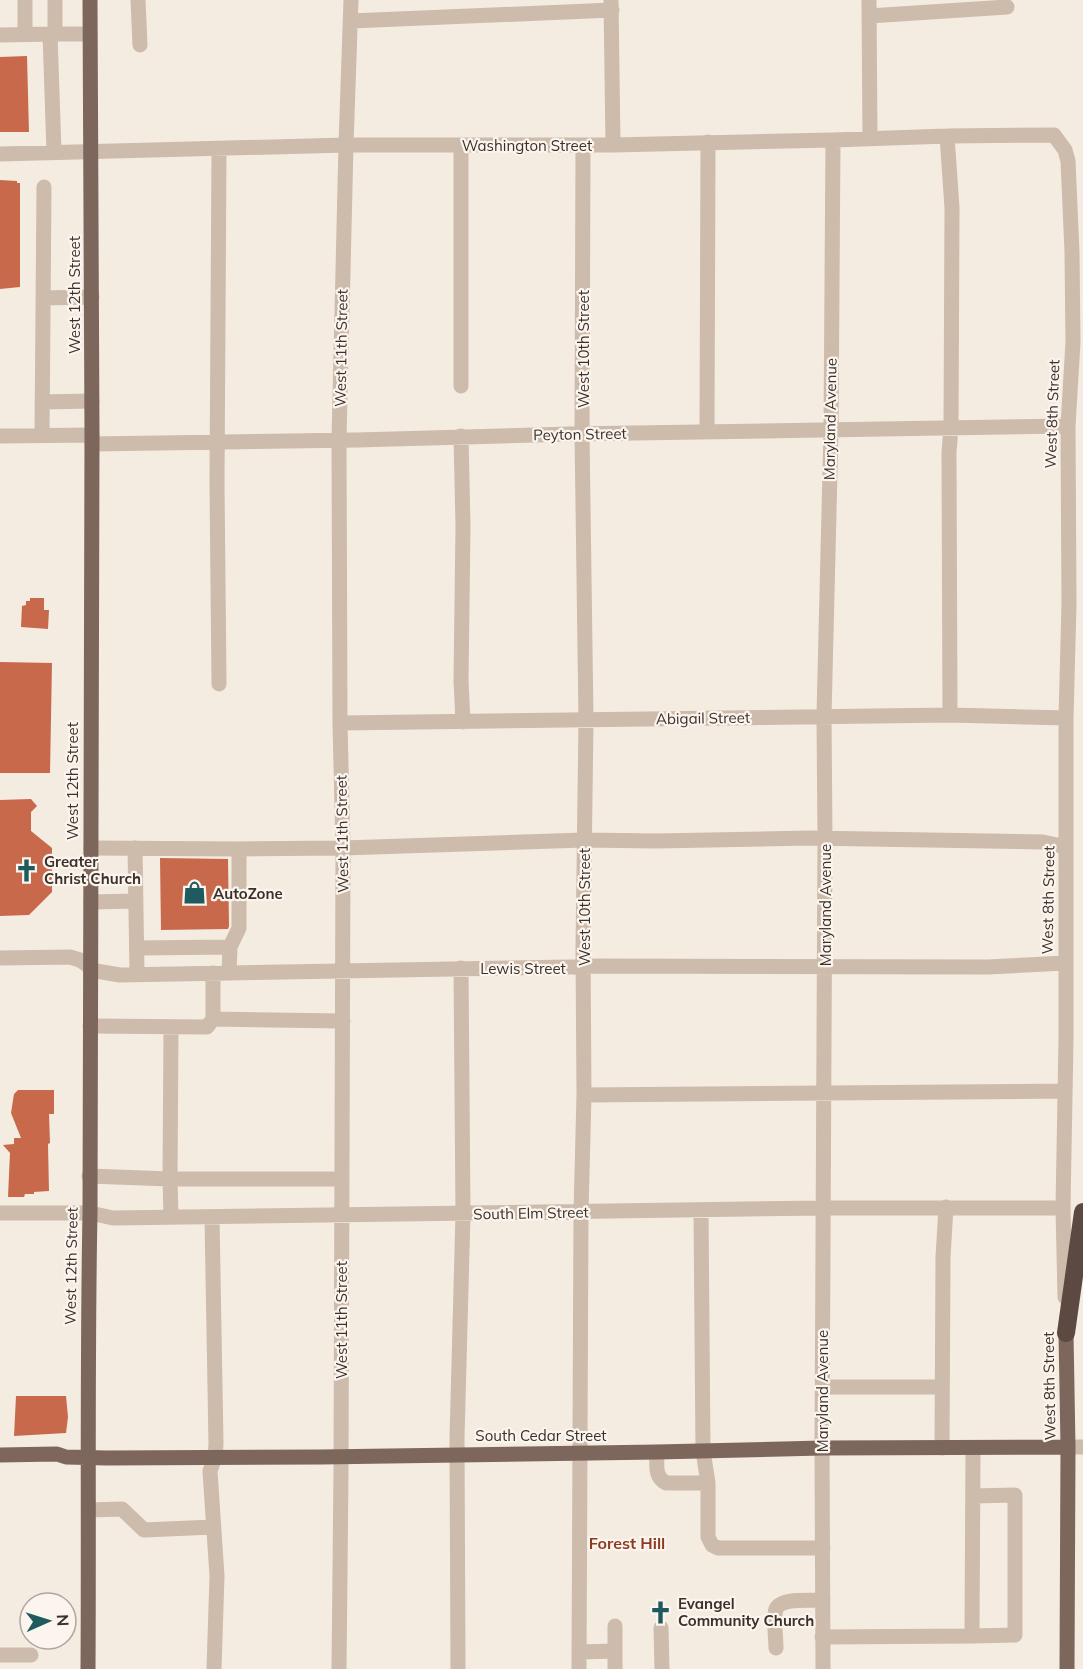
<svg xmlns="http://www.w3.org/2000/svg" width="1083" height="1669" font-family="Mulish,sans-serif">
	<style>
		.building { fill: #c8694b }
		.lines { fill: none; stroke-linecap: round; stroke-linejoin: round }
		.minor { stroke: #cdbbac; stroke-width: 15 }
		.major { stroke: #7d675c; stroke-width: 15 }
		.highway { stroke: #5c4a42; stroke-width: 18 }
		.labels { text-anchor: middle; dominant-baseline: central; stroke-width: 4.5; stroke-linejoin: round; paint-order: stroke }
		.street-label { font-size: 15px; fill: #3b302b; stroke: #fbf5ee }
		.poi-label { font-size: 15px; font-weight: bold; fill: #3b302b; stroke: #fbf5ee; text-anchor: start }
		.neighbourhood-label { font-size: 16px; font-weight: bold; fill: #8c3b22; stroke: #fbf5ee }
	</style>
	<rect width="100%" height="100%" fill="#f4ebe1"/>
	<!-- building -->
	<path class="building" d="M27 56 29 132H0V57Z
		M0 180 17 181V183H20V287L0 289Z
		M30 598H44V610H49L48 629 21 627 22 606 26 605V601H30Z
		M0 662 52 663 50 773H0Z
		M31 799 37 806 31 812V831L52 848V892L29 915 0 916V800Z
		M160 858 228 859 229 926 228 929 161 930Z
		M18 1090H54V1114H49L50 1143 48 1144 49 1191 34 1192V1194H25L24 1197H8L10 1153 3 1145 14 1144V1138H21L11 1113 14 1094Z
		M16 1396H66L68 1417 66 1433 14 1436Z"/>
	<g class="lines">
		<!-- minor -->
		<path class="minor" d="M25 0V34
			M138 0 140 45
			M869 0 870 138
			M611 1 613 145
			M869 16 1007 7
			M351 21 612 10
			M50 34 54 152
			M55 34H90
			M0 35 55 34V0
			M947 136 952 208 951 428 949 452 950 715
			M461 145V386
			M0 154 346 145H613L833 140 947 136 1054 135 1065 150 1068 161 1072 252 1073 342 1068 426 1069 604 1066 718V1039L1063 1208 1065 1297
			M43 298 92 297
			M42 402 92 401
			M707 431 708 142
			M42 435 44 187
			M0 436 92 435
			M461 436 463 526 461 681 463 722
			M92 444 357 440 570 434 1068 426
			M219 684 217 483 219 149
			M340 723 950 715 1066 718
			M91 848 239 849
			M135 848 137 974
			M91 902 136 901
			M137 948 230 947
			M0 958 70 957 80 960 96 971 120 975 570 967 598 966 988 967 1065 963
			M229 973 230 947 239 928V849L343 848 584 840 656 841 809 838 1043 842 1066 847
			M213 1019 343 1021
			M90 1026 207 1027 213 1019V973
			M171 1027 170 1179H342
			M584 1095 1064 1091
			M89 1176 170 1179 171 1217
			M0 1213H90L113 1218 824 1208H1063
			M212 1217 216 1444 215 1457 210 1471 217 1576 214 1669
			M822 1387H941
			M1068 1447H1083
			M942 1448 943 1257 946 1207
			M973 1448 972 1636 1015 1635V1495L973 1496
			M657 1452C657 1464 654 1477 666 1483H708L703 1451 701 1210
			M708 1483V1537L712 1545 718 1548H823
			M89 1510 122 1509 144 1530 213 1527
			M661 1628 662 1669
			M822 1637 972 1636
			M776 1648C776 1638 773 1617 776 1609 781 1597 812 1601 823 1600
			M579 1652 615 1651
			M0 1655H31
			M339 1669 341 1471 343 848 340 723 339 439 346 145 351 0
			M458 1669 457 1438 463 1214 461 968
			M579 1669 581 1212 584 1095 583 948 586 720 582 433 583 145
			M615 1669V1626
			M823 1669 822 1448 825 839 824 716 831 430 833 140"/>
		<!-- major -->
		<path class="major" d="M1066 1333 1068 1447 1067 1669
			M0 1455 57 1454 66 1457 107 1458 321 1457 657 1452 822 1448 1068 1447
			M88 1669C89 1517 87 1365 90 1213L92 435 90 0"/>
		<!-- highway -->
		<path class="highway" d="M1066 1333 1083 1212"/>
	</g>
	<!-- icons -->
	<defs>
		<symbol id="church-bare" viewBox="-9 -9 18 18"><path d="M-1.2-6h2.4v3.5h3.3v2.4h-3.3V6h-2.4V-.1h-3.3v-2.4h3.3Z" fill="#1f5a5e" stroke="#fbf5ee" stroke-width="2.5" paint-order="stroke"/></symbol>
		<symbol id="shop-bare" viewBox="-9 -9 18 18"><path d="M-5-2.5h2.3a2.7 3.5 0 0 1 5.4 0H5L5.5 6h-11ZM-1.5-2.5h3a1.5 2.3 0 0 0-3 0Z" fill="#1f5a5e" stroke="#fbf5ee" stroke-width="2.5" paint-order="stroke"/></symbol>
	</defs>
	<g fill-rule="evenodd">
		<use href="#church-bare" x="10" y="854" width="33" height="33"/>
		<use href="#shop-bare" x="178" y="876" width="33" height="33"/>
		<use href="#church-bare" x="644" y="1596" width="33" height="33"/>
	</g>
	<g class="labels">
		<!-- street labels -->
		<g class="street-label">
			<text x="527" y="145">Washington Street</text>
			<text transform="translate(74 295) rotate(-90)">West 12th Street</text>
			<text transform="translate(341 348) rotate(-89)">West 11th Street</text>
			<text transform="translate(583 349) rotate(-90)">West 10th Street</text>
			<text transform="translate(1052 414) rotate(-88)">West 8th Street</text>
			<text transform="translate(830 419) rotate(-89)">Maryland Avenue</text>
			<text transform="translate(580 434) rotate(-1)">Peyton Street</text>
			<text transform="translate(703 718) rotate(-1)">Abigail Street</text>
			<text transform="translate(72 781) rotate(-90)">West 12th Street</text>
			<text transform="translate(342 834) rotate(-91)">West 11th Street</text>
			<text transform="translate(1048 900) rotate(-89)">West 8th Street</text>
			<text transform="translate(825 905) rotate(-90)">Maryland Avenue</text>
			<text transform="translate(584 907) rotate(-90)">West 10th Street</text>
			<text x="523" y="968">Lewis Street</text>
			<text transform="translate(531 1213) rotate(-1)">South Elm Street</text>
			<text transform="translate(71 1266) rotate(-89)">West 12th Street</text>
			<text transform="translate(341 1320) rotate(-90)">West 11th Street</text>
			<text transform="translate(1049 1386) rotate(-91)">West 8th Street</text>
			<text transform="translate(822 1391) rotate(-90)">Maryland Avenue</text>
			<text x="541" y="1435">South Cedar Street</text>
		</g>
		<!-- poi labels -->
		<g class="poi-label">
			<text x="44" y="861">Greater<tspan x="44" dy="17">Christ Church</tspan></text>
			<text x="213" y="893">AutoZone</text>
			<text x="678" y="1603">Evangel<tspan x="678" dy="17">Community Church</tspan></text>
		</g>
		<!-- neighbourhood labels -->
		<g class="neighbourhood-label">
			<text x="627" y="1543">Forest Hill</text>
		</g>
	</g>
	<!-- north arrow -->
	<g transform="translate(48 1621) rotate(87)"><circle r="28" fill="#fbf5ee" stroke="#aea6a0" stroke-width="1.5"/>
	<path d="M0-4.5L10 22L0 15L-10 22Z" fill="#1f5a5e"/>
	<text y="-9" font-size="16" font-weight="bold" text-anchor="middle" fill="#3b302b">N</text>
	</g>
</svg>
